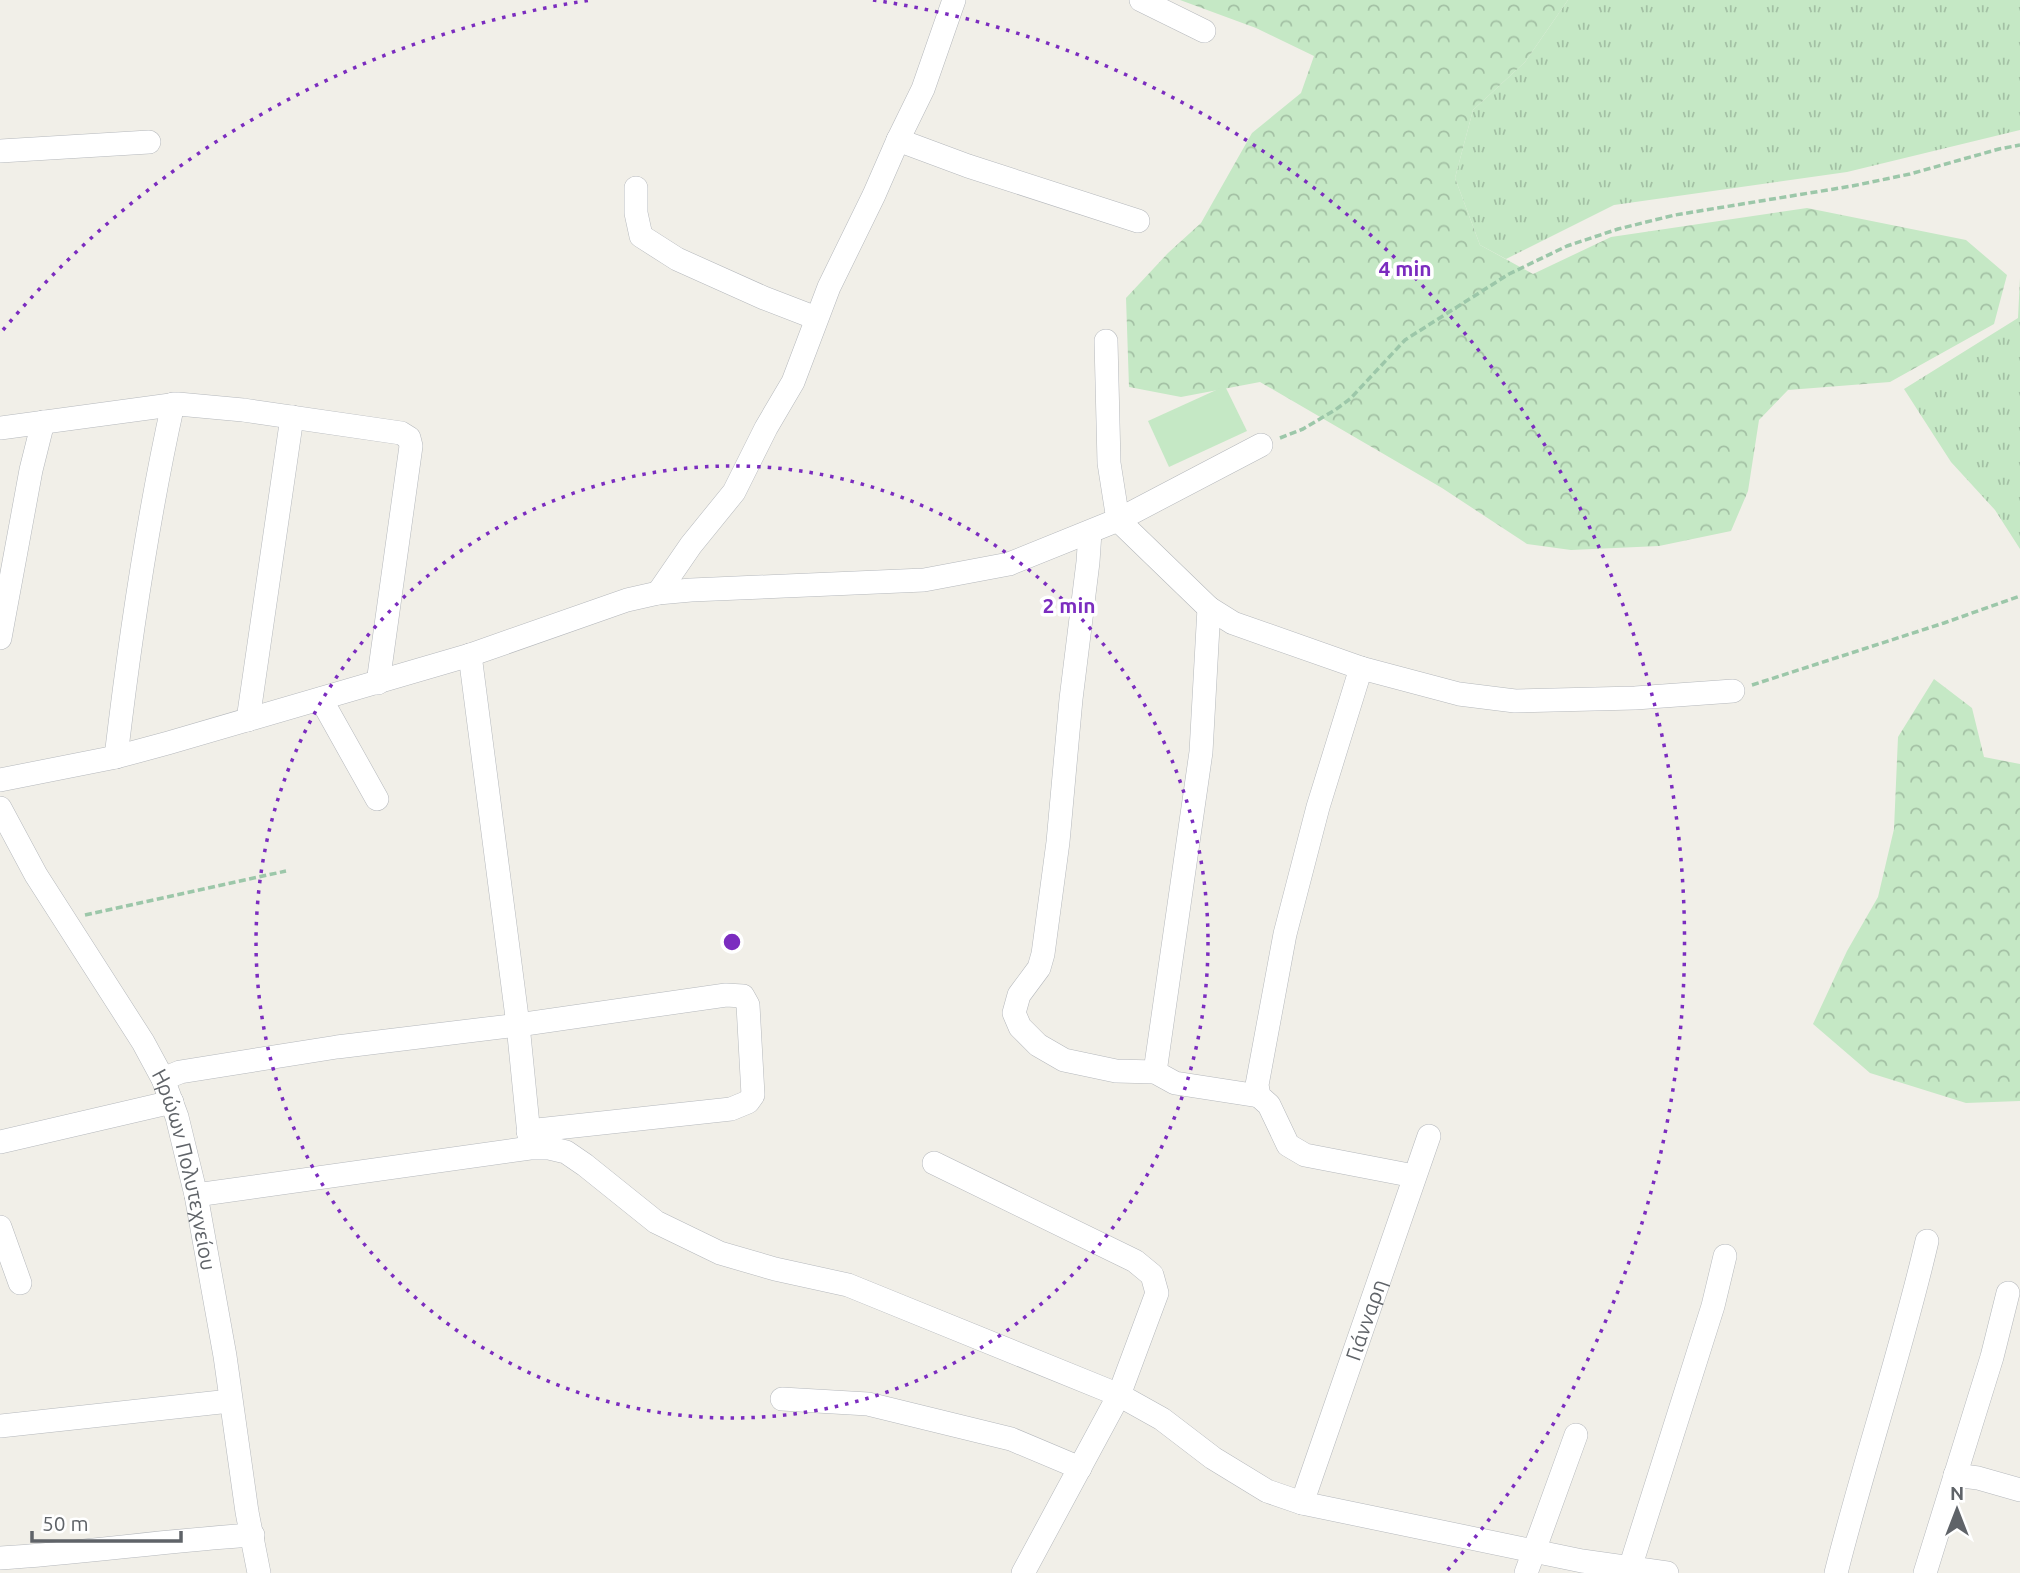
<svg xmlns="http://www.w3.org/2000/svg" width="2020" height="1573" font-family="Ubuntu,sans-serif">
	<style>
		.grass { fill: url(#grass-tufts) }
		.forest { fill: url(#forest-crowns) }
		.garden { fill: #c5e8c5 }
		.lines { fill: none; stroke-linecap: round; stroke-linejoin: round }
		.minor-casing { stroke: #b5b8bc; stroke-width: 24 }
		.path { stroke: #9cc7a9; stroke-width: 3.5; stroke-dasharray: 7 3.5; stroke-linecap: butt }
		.minor { stroke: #fff; stroke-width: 23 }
		.ring { fill: none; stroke: #7b2cbf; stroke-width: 3.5; stroke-dasharray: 3.5 7 }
		.labels { text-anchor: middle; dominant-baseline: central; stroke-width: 7; stroke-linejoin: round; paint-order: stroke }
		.street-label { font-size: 21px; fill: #5f6368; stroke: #fff }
		.centre { fill: #7b2cbf; stroke: #fff; stroke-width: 3.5 }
		.ring-label { font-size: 21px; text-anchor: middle; font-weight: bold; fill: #7b2cbf; stroke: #fff; stroke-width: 7; stroke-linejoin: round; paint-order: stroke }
	</style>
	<defs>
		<pattern id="grass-tufts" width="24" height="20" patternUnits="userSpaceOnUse" patternTransform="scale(1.75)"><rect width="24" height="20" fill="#c5e8c5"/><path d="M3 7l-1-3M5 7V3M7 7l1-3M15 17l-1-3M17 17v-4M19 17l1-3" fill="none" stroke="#a3c0a4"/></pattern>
		<pattern id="forest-crowns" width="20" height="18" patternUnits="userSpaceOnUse" patternTransform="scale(1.75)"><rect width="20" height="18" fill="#c5e8c5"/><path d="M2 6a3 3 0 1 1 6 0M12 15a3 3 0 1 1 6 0" fill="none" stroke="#a3c0a4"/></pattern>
	</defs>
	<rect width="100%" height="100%" fill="#f1efe8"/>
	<!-- grass -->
	<path class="grass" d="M1568 0H2020V130L1847 172 1614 205 1506 259 1480 245 1455 178 1473 110 1525 62Z
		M2020 278V549L1995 510 1951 462 1904 389 2018 318Z"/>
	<!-- forest -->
	<path class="forest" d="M1180 0H1568L1525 62 1473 110 1455 178 1480 245 1533 274 1611 237 1807 208 1966 240 2007 275 1994 324 1890 382 1788 390 1759 420 1748 491 1731 531 1659 546 1571 550 1527 544 1442 488 1260 382 1181 397 1129 387 1126 298 1168 253 1201 223 1252 133 1301 93 1314 56 1256 28Z
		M1934 679 1972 708 1984 757 2020 764V1101L1966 1103 1870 1073 1813 1024 1847 951 1878 897 1894 829 1898 737Z"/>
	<!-- garden -->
	<path class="garden" d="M1225 386 1247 431 1169 467 1148 421Z"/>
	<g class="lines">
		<defs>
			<g id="minor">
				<path d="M1141 0 1204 31"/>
				<path d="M898 140 968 166 1138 221"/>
				<path d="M0 151 149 142"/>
				<path d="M636 188V213L641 236 677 259 764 298 816 318"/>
				<path d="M1106 341 1109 463 1118 520 1209 608 1233 623 1361 668 1459 694 1515 701 1635 698 1733 691"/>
				<path d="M0 428 178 404 243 410 401 433 409 438 411 446 378 683"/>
				<path d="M1090 532 1088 562 1071 699 1058 842 1043 954 1039 968 1019 995 1014 1013 1020 1027 1038 1045 1064 1060 1116 1071 1155 1072 1175 1083 1259 1096"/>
				<path d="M658 593 691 545 734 492 766 428 793 382 829 287 874 195 898 140 923 89 954 0"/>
				<path d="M0 638 31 470 43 422"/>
				<path d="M470 655 518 1025 530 1145"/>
				<path d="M1361 668 1318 807 1285 934 1257 1085 1259 1096 1269 1105 1288 1145 1305 1155 1414 1176"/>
				<path d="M321 699 377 799"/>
				<path d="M248 720 292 417"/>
				<path d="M116 757C130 638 147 521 173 404"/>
				<path d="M0 780 116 757 168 743 470 655 627 600 658 593 691 590 924 580 1009 564 1118 520 1261 445"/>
				<path id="s1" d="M0 808 36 875 143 1042 163 1079 177 1117 196 1195 225 1356 247 1512 259 1573"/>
				<path d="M1155 1072 1201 752 1209 608"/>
				<path d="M163 1079 180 1072 337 1047 518 1025 726 995 743 996 748 1005 753 1095 748 1102 731 1109 528 1131"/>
				<path d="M0 1142 172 1102"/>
				<path d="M934 1163 1135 1261 1152 1275 1157 1293 1119 1395 1023 1573"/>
				<path d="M196 1195 530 1148H549L566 1152 585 1165 656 1222 720 1253 775 1269 848 1285 1119 1395 1162 1419 1213 1458 1267 1491 1302 1503 1582 1561 1667 1573"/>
				<path d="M0 1227 20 1283"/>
				<path d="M782 1399 868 1404 1011 1439 1080 1468"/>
				<path d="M0 1426 230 1401"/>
				<path d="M1955 1475 1978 1478 2020 1490"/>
				<path id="s2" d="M1302 1503 1429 1136"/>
				<path d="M0 1558C84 1553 168 1540 253 1535"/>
				<path d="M1630 1568 1713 1306 1725 1256"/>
				<path d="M1526 1573 1576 1435"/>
				<path d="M1836 1573C1864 1462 1901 1353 1927 1241"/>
				<path d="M1925 1573 1992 1357 2008 1293"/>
			</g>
		</defs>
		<!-- minor casing -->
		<use href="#minor" class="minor-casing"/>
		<!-- path -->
		<path class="path" d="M1280 438 1303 429 1335 410 1350 399 1405 340 1509 274 1567 246 1618 229 1675 215 1852 186 1910 174 1999 149 2020 145
			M1752 685 1944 623 2020 596
			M85 915 286 871"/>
		<!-- minor -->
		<use href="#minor" class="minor"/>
	</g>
	<!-- distance rings -->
	<g class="ring">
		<circle cx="732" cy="942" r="476"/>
		<path d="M3 330A952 952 0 0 1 591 0M873 0A952 952 0 0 1 1445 1573"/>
	</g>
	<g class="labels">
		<!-- street labels -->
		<g class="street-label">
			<text stroke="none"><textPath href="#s1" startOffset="410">Ηρώων Πολυτεχνείου</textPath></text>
			<text stroke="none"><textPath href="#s2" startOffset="194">Γιάνναρη</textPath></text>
		</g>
	</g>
	<circle cx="732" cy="942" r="10" class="centre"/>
	<g class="ring-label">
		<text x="1405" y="276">4 min</text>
		<text x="1069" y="613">2 min</text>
	</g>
	<!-- north arrow -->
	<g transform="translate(1957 1510)" stroke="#ffffff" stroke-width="5" paint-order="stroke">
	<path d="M0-5L12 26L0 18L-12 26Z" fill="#5f6368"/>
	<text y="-10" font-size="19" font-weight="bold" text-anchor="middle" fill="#5f6368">N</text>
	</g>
	<!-- scale -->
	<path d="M32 1531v10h149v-10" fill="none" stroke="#5f6368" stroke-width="3.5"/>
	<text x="42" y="1531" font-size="21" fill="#5f6368" stroke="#ffffff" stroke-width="5" paint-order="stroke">50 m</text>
</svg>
